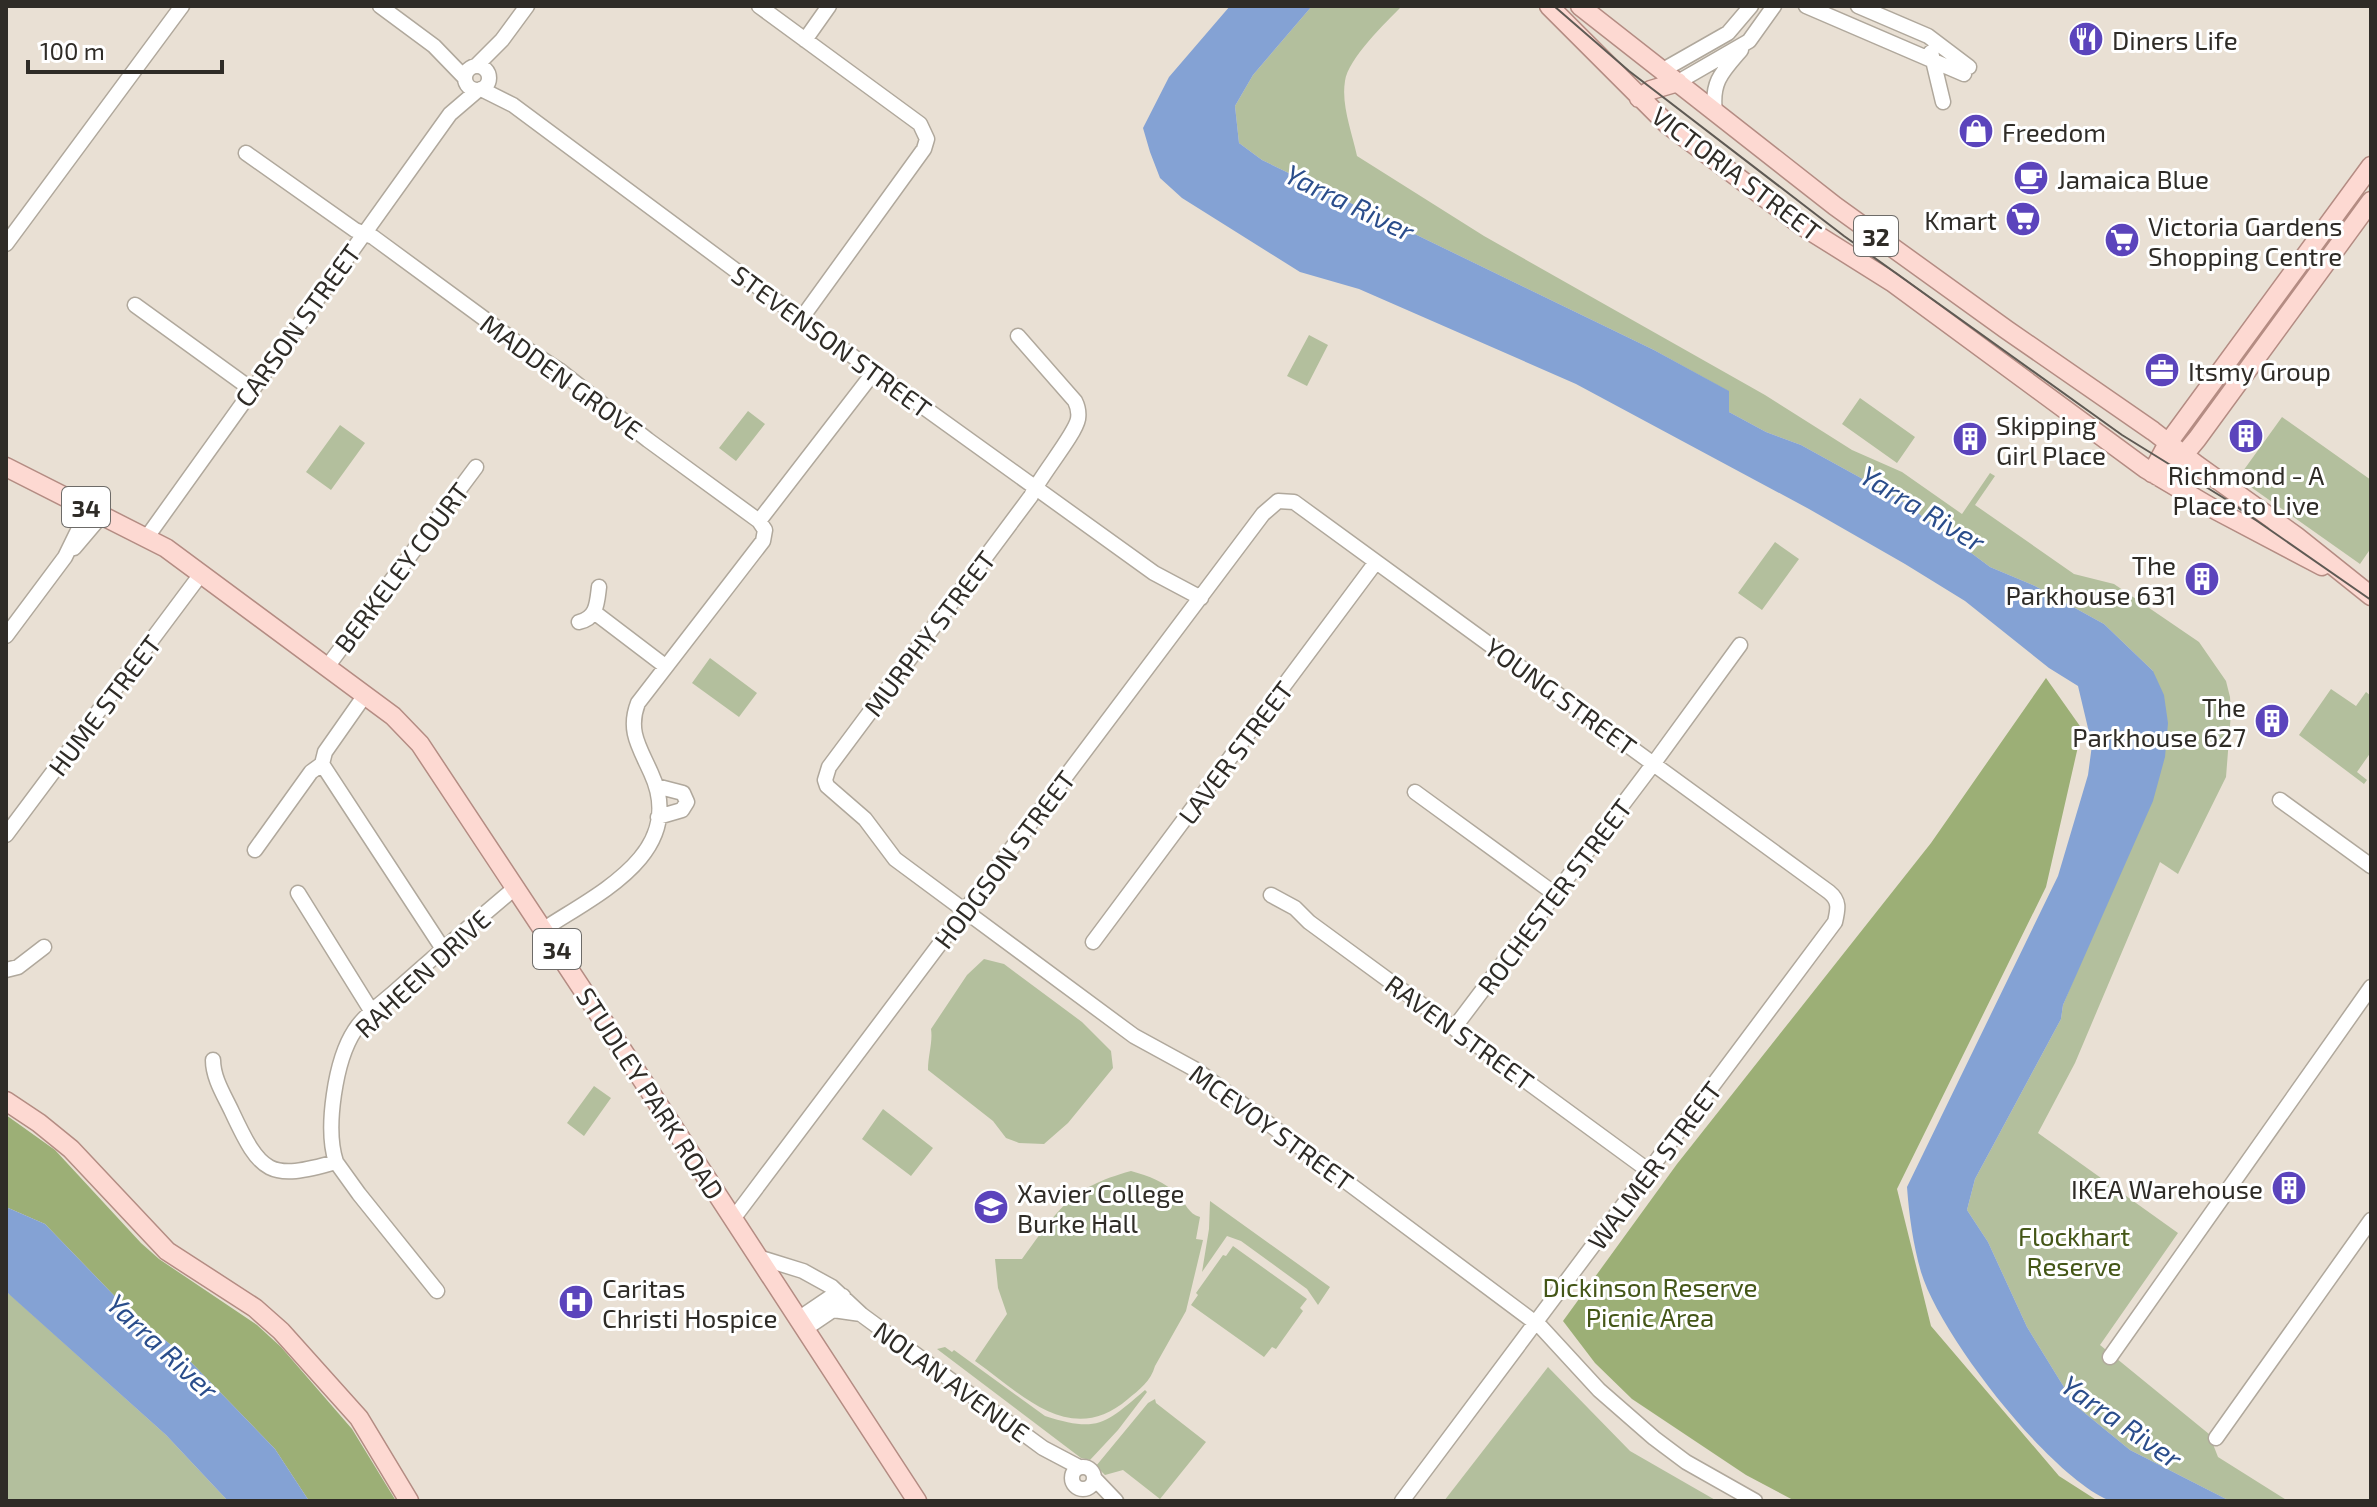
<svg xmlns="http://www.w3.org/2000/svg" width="2377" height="1507" font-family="'Exo 2',sans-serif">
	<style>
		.green { fill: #b3bf9d }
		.forest { fill: #9caf76 }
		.water { fill: #84a2d4 }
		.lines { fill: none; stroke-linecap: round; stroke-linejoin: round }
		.minor-casing { stroke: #b0a89c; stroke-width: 17 }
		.major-casing { stroke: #b48c83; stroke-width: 21 }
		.minor { stroke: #fff; stroke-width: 14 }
		.major { stroke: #fdd9d2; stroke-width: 18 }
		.tram { stroke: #5f5a54; stroke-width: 2 }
		.labels { text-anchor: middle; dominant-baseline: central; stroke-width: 6; stroke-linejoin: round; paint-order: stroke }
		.shield { fill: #fff; stroke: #6d6b68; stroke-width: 2 }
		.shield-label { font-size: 24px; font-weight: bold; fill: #2f2c27 }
		.poi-label { font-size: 26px; fill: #2f2c27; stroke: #fff; text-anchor: start }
		.street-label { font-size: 26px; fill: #2f2c27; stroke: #fff }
		.park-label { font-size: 26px; fill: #445617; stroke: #fff }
		.water-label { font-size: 28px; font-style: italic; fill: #2a4d8b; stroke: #fff }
	</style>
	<rect width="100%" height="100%" fill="#e9e0d4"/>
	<!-- green -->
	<path class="green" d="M1312 6H1402C1386 22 1348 59 1345 81 1341 105 1352 132 1357 156L1484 236 1765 395 1852 450 1902 472 1962 514 1990 473 1995 476 1975 505 2074 574 2114 584 2199 642 2226 681 2230 697 2231 713 2226 777 2178 874 2160 862 2075 1063 2038 1133 2178 1233 2100 1345 2209 1434 2218 1457 2288 1501H2230L2130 1450 2075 1405 2027 1327 1988 1242 1967 1210 1975 1179 2061 1019 2063 1005 2105 904 2153 671 2104 624 2035 586 1990 567 1899 499 1801 445 1766 432 1729 412 1728 391 1654 350 1262 160 1239 143 1235 106 1253 75Z
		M1309 335 1328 345 1307 386 1287 376Z
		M1860 398 1915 437 1897 463 1842 424Z
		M748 411 765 424 736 461 719 448Z
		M2282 417 2371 480V548L2360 564 2238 478Z
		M340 425 365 443 331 490 306 472Z
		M1775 542 1799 559 1762 610 1738 593Z
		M710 658 757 693 739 717 692 683Z
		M2331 689 2356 706 2366 692 2371 696V752L2357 772 2367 780 2364 784 2299 735Z
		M984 959 1004 964 1082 1022 1111 1051 1113 1068 1068 1123 1044 1144 1019 1143 1006 1138 993 1121 928 1070C928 1055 933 1042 931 1029L967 975Z
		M594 1086 611 1098 584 1136 567 1123Z
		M883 1109 933 1148 911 1176 862 1139Z
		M1131 1171C1149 1176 1165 1182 1178 1195 1186 1203 1188 1214 1200 1217L1196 1239 1203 1240 1186 1311 1155 1366C1151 1381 1139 1390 1128 1399 1071 1448 1023 1395 975 1361L1007 1314 998 1288 995 1259H1022C1059 1209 1069 1188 1131 1171Z
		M1210 1201 1330 1287 1318 1305 1307 1289 1241 1241 1227 1236 1202 1272 1209 1229Z
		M1233 1246 1307 1299 1300 1308 1303 1311 1276 1349 1272 1347 1264 1357 1191 1305 1198 1295 1196 1293 1223 1255 1226 1256Z
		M6 1291 166 1435 228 1501H6Z
		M945 1347 952 1352 954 1350 1045 1416C1098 1433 1105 1424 1145 1390L1147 1392 1118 1430 1090 1460 1081 1458 937 1349Z
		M1548 1367 1630 1451 1717 1501H1444Z
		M1155 1399 1156 1403 1206 1442 1160 1499 1123 1470 1105 1475 1096 1466 1148 1403Z"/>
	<!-- forest -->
	<path class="forest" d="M2046 678 2082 729 2046 887 1897 1189 1931 1326 2059 1476 2098 1501H1795L1746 1475 1632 1399 1595 1363 1563 1321 1677 1164 1931 843Z
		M6 1115 55 1150 141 1243 159 1259 257 1325 281 1347 352 1429 396 1501H309L275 1449 186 1357 130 1312 45 1224 6 1207Z"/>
	<!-- water -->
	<path class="water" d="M1230 6H1312L1253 75 1235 106 1239 143 1262 160 1654 350 1729 391V412L1766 432 1801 445 1899 499 1990 567 2035 586 2104 624 2153 671 2164 695 2168 723 2165 757 2153 801 2063 1005 2061 1019 1975 1179 1967 1210 1988 1242 2027 1327 2075 1405 2130 1450 2230 1501C2209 1501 2122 1506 2108 1500 2047 1473 1940 1335 1921 1272 1913 1244 1909 1215 1907 1187L2058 876 2088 775 2092 745 2078 686 2049 668 1965 601 1905 564 1809 509 1576 384 1359 289 1300 272 1182 198 1160 178 1150 152 1143 128 1169 77Z
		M6 1207 45 1224 130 1312 186 1357 275 1449 309 1501H228L166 1435 11 1296 6 1291Z"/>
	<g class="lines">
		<defs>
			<path id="minor" d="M380 6 434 46 464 77
				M759 6 920 124 927 139 924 149 801 319
				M1806 6 1964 74
				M1858 6 1928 36 1969 67
				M805 40 829 6
				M1931 52 1943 102
				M465 78a12 12 0 1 1 24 0a12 12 0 1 1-24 0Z
				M476 66 502 40 527 6
				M1663 70 1728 33 1751 6
				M1678 82 1749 41 1774 6
				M481 89 513 105 801 319 1154 573 1201 598
				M1715 112C1711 82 1722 72 1741 50
				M246 153 355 230 373 237 516 342 559 370 648 440 759 521
				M6 244 182 6
				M135 305 251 389
				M1018 336 1075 401C1078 407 1079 413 1078 419 1075 435 1040 476 1031 496L829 767 825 780 827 786 865 819 895 859 1134 1036 1198 1071 1541 1327 1599 1390 1654 1438 1686 1462 1755 1501
				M147 537 450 114 478 90
				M74 548 102 515
				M594 612 665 666
				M579 622C597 618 597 603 599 587
				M6 636 65 557 89 508
				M327 667 476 467
				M322 764 443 949
				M656 786 683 793 687 802 682 810 658 817
				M1415 792 1555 894
				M2280 800 2371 866
				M6 835 201 574
				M255 850 311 772 322 764 325 752 365 695
				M298 893 372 1012
				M1271 895 1295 908 1309 922 1649 1171
				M544 929C597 894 688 853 651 773 640 748 627 731 638 703L763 541 765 530 759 521 874 372
				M1093 942 1376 562
				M6 970 18 967 44 947
				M1454 1028 1654 763 1740 645
				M213 1060C213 1078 224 1095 232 1112 261 1174 269 1181 336 1162 325 1129 335 1060 355 1030 365 1014 385 1001 399 988 438 953 477 920 516 887
				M336 1162 359 1194 437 1291
				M733 1219 1263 514 1278 501 1294 502 1829 892C1840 901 1838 909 1835 922L1402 1501
				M758 1257 803 1271 832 1287 862 1315 1043 1448 1079 1467
				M798 1319 829 1298 843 1296
				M805 1329 833 1310 861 1314
				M2110 1357 2371 987
				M2216 1438 2371 1220
				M1072 1478a11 11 0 1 1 22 0a11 11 0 1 1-22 0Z
				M1094 1478 1116 1501"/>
			<path id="major" d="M1549 6 1667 124 1801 225 1892 282 2146 469 2212 508 2322 566
				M1580 6 1835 206 2007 330 2153 431 2197 465 2296 536 2371 596
				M1639 98 1651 90 1678 82
				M6 467 166 548 393 716 420 744 672 1125 917 1501
				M2152 473 2168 443 2371 166
				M2158 476 2178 462 2197 439 2371 201
				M6 1101 39 1123 71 1149 167 1251 255 1308 281 1331 359 1418 409 1501"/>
		</defs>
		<!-- minor casing -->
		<use href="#minor" class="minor-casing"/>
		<!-- major casing -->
		<use href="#major" class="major-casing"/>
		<!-- minor -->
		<use href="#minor" class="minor"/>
		<!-- major -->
		<use href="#major" class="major"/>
		<!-- tram -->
		<path class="tram" d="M1554 6 1629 71 1844 236 2122 435 2227 500 2371 600"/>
	</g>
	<!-- icons -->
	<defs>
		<symbol id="restaurant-disc" viewBox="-11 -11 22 22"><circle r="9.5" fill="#5b44bc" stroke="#fff"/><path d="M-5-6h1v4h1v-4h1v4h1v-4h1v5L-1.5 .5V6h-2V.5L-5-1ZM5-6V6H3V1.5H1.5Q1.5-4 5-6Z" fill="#fff"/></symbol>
		<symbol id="shop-disc" viewBox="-11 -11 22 22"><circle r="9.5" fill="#5b44bc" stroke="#fff"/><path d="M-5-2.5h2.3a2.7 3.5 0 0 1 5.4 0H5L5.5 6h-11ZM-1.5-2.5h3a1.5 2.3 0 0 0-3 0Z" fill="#fff"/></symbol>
		<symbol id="cafe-disc" viewBox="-11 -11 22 22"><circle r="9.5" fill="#5b44bc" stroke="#fff"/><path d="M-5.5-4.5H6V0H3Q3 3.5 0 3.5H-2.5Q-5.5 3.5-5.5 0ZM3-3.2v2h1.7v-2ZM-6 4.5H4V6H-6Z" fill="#fff"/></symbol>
		<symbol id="supermarket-disc" viewBox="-11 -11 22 22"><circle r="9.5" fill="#5b44bc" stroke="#fff"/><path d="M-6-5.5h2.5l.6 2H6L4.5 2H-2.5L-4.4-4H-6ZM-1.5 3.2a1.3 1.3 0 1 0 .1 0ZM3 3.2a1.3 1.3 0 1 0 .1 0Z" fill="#fff"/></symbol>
		<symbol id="office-disc" viewBox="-11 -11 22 22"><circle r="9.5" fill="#5b44bc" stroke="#fff"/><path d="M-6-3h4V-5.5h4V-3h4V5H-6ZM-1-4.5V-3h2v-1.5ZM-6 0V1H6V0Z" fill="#fff"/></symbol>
		<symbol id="building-disc" viewBox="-11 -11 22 22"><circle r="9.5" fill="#5b44bc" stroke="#fff"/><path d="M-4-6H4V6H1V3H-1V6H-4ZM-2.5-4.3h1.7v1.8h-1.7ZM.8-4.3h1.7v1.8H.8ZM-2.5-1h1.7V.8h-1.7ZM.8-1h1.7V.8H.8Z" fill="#fff"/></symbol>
		<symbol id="school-disc" viewBox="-11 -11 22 22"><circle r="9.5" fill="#5b44bc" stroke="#fff"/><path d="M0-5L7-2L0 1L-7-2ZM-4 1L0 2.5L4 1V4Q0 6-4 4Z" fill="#fff"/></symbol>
		<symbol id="hospital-disc" viewBox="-11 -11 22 22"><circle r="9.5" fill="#5b44bc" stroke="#fff"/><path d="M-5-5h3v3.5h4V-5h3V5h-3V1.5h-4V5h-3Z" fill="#fff"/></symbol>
	</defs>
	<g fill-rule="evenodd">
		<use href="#restaurant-disc" x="2066" y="19" width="40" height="40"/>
		<use href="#shop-disc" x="1956" y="111" width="40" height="40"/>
		<use href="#cafe-disc" x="2011" y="158" width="40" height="40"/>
		<use href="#supermarket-disc" x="2003" y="199" width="40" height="40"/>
		<use href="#supermarket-disc" x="2102" y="220" width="40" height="40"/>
		<use href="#office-disc" x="2142" y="350" width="40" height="40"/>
		<use href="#building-disc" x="2226" y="416" width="40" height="40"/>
		<use href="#building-disc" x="1950" y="419" width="40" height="40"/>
		<use href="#building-disc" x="2182" y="559" width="40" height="40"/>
		<use href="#building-disc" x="2252" y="701" width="40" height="40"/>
		<use href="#building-disc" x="2269" y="1168" width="40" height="40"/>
		<use href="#school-disc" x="971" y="1187" width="40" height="40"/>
		<use href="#hospital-disc" x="556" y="1282" width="40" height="40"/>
	</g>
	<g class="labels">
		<!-- shield labels -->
		<g class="shield">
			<rect x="1854" y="216" width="44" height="40" rx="6"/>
			<rect x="62" y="487" width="48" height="40" rx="6"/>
			<rect x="533" y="929" width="48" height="40" rx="6"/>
		</g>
		<g class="shield-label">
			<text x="1876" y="236">32</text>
			<text x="86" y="507">34</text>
			<text x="557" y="949">34</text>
		</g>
		<!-- poi labels -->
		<g class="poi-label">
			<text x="2112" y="39">Diners Life</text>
			<text x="2002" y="131">Freedom</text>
			<text x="2057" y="178">Jamaica Blue</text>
			<text x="1997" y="219" text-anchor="end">Kmart</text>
			<text x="2148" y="225">Victoria Gardens<tspan x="2148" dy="30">Shopping Centre</tspan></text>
			<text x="2188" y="370">Itsmy Group</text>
			<text x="1996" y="424">Skipping<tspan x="1996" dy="30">Girl Place</tspan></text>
			<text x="2246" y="474" text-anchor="middle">Richmond - A<tspan x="2246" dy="30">Place to Live</tspan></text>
			<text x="2176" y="564" text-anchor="end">The<tspan x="2176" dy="30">Parkhouse 631</tspan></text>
			<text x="2246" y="706" text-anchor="end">The<tspan x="2246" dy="30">Parkhouse 627</tspan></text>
			<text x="2263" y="1188" text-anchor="end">IKEA Warehouse</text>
			<text x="1017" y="1192">Xavier College<tspan x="1017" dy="30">Burke Hall</tspan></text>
			<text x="602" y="1287">Caritas<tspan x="602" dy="30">Christi Hospice</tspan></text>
		</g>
		<!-- street labels -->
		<g class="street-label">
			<text transform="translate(1737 173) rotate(37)">VICTORIA STREET</text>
			<text transform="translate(297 325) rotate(-54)">CARSON STREET</text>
			<text transform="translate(832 341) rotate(36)">STEVENSON STREET</text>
			<text transform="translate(562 376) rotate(36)">MADDEN GROVE</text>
			<text transform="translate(401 567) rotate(-53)">BERKELEY COURT</text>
			<text transform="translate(929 633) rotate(-53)">MURPHY STREET</text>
			<text transform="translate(1561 696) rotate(36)">YOUNG STREET</text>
			<text transform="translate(104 705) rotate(-53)">HUME STREET</text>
			<text transform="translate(1235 752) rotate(-53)">LAVER STREET</text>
			<text transform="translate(1004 859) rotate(-53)">HODGSON STREET</text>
			<text transform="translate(1554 896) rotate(-53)">ROCHESTER STREET</text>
			<text transform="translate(422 973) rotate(-43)">RAHEEN DRIVE</text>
			<text transform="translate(1460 1032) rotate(36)">RAVEN STREET</text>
			<text transform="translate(651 1093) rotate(57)">STUDLEY PARK ROAD</text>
			<text transform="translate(1272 1127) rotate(36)">MCEVOY STREET</text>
			<text transform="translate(1654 1165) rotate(-53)">WALMER STREET</text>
			<text transform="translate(952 1381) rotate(36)">NOLAN AVENUE</text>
		</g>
		<!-- park labels -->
		<g class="park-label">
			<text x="2074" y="1235">Flockhart<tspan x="2074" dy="30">Reserve</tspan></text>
			<text x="1650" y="1286">Dickinson Reserve<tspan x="1650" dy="30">Picnic Area</tspan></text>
		</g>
		<!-- water labels -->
		<g class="water-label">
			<text transform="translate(1350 202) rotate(26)">Yarra River</text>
			<text transform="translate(1923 508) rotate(31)">Yarra River</text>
			<text transform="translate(163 1346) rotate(43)">Yarra River</text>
			<text transform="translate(2122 1421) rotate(35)">Yarra River</text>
		</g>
	</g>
	<!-- border -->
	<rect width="2377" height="1507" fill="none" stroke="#2f2c27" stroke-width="16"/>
	<!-- scale -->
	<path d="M28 60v12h194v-12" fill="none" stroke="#2f2c27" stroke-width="4"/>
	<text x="40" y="60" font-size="24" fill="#2f2c27" stroke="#ffffff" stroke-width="6" paint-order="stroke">100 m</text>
</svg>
